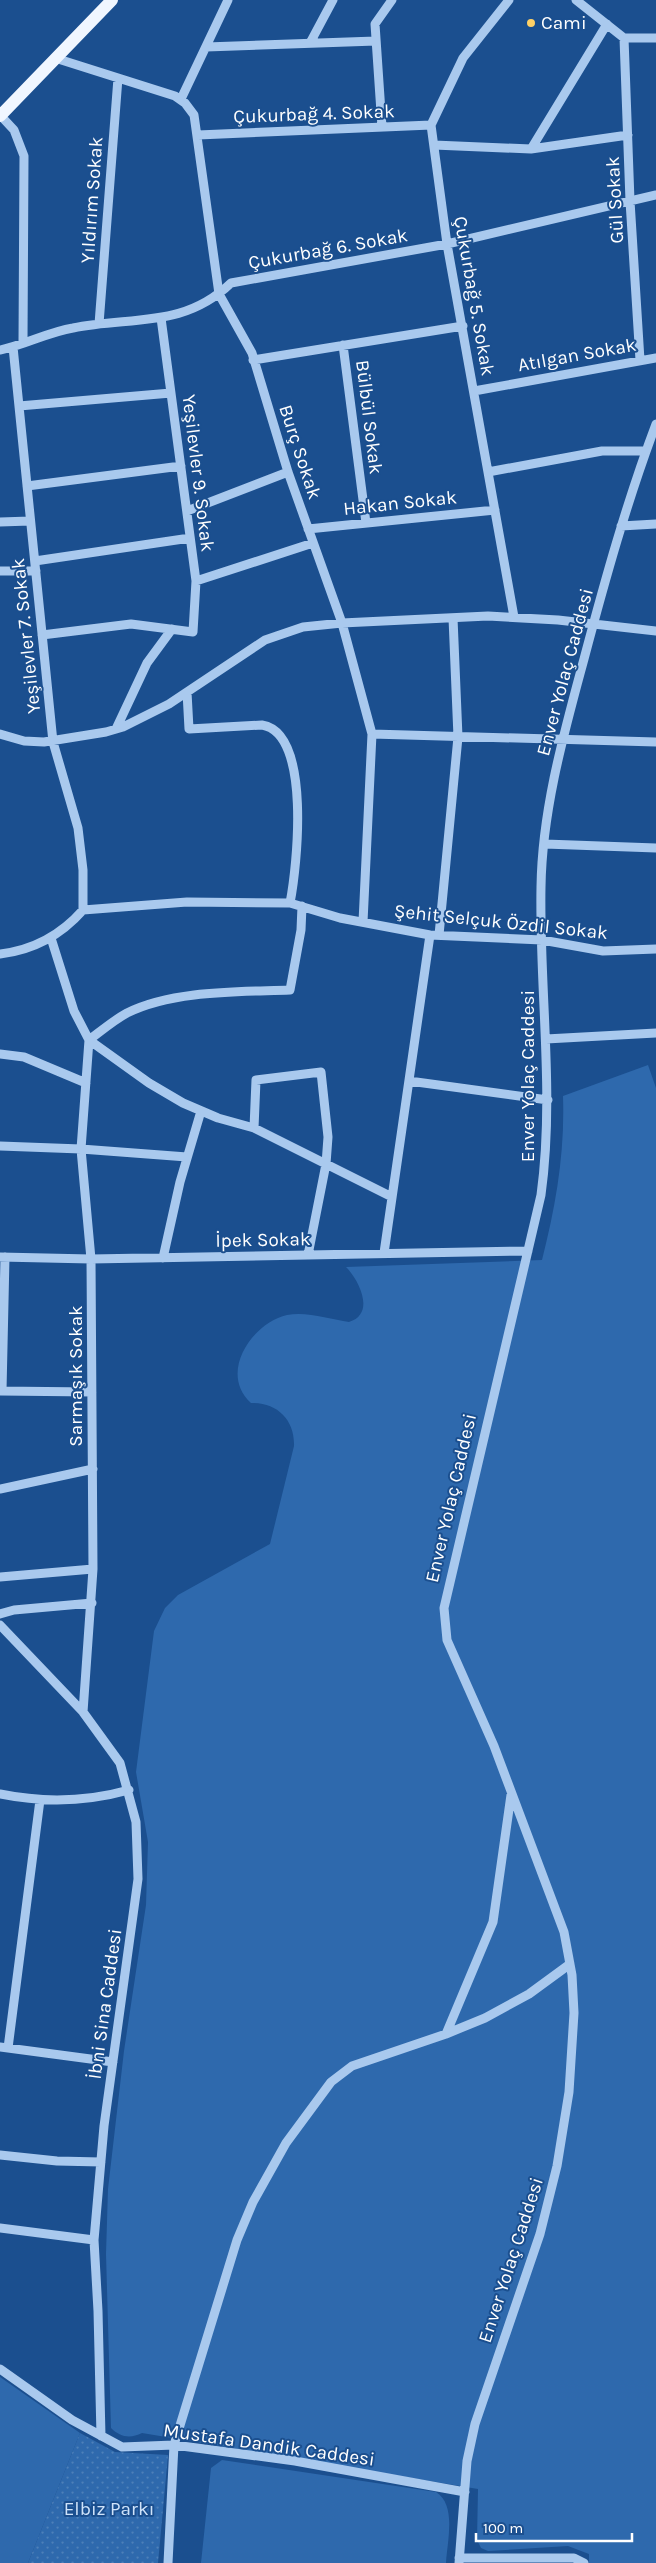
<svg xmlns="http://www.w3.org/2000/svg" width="656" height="2563" font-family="Karla,sans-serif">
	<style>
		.green { fill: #2e69ad }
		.park { fill: url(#park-dots) }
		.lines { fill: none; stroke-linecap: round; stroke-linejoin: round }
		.minor { stroke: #a9c9ee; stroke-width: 9 }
		.major { stroke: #f0f6ff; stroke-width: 12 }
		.poi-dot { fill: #ffd166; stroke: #1b4f8f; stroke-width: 2 }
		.labels { text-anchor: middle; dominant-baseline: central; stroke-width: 4; stroke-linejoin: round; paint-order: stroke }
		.poi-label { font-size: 19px; fill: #fff; stroke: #1b4f8f; text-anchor: start }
		.street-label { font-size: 19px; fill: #fff; stroke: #1b4f8f }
		.park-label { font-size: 19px; fill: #cfe3fa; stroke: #1b4f8f }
	</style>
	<defs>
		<pattern id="park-dots" width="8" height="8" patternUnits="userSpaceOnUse" patternTransform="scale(1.25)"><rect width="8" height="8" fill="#2e69ad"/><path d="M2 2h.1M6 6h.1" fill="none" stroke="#4d80b9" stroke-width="1.8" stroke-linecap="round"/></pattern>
	</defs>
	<rect width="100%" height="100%" fill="#1b4f8f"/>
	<!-- green -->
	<path class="green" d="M648 1065 656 1088V2563H589V2554L568 2546 488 2551 481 2548 477 2540 478 2489 142 2433C130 2439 120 2437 111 2428L106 2254 108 2189 124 2051 146 1905 148 1842 136 1772 154 1631 165 1608 178 1595 270 1544 294 1446C295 1420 277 1402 251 1403 218 1373 252 1323 287 1315 306 1311 330 1319 349 1322 376 1314 359 1280 346 1267L542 1260C556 1205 565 1153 563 1096Z
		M0 2377 80 2433 28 2563H0Z
		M222 2460 436 2492C457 2505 447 2542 446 2563H201L211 2468Z"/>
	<!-- park -->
	<path class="park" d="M80 2433 115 2452 168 2455 158 2563H28Z"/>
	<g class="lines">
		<!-- minor -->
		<path class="minor" d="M509 0 463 58 431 125 447 244 514 617
			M576 0 624 38H656
			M624 38 630 201 640 360
			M310 43 333 0
			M206 47 376 41
			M55 58 175 96 185 103 194 115 219 294 252 353 288 472 342 623 372 734 656 742
			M181 99 228 0
			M0 115 14 130 24 156 23 343
			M382 127 375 24 392 0
			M198 135 431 125
			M434 145 531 149 628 135
			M531 149 607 24
			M99 324 118 78
			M343 345 366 523
			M13 347 53 742 78 828 83 870V910
			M0 350C25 345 48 332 73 328 131 316 183 329 231 283L447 244 656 195
			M253 360 463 326
			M474 391 656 358
			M19 406 171 393
			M488 472 602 451H646
			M27 486 181 466
			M187 511 288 472
			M0 522 30 521
			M621 526 656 524
			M308 529 495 510
			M35 561 190 538
			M0 571H36
			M196 581 313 543
			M42 635 131 624 193 632 196 581 161 318
			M187 692 189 729 262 725C312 733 297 867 290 903
			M116 729 147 663 172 629
			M0 734 24 741 44 742 106 732 123 727 169 704 265 640 303 627 342 623 488 616 558 620 656 631
			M545 844 656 848
			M363 922 372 734
			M439 935 458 737 453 618
			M51 938 74 1011 89 1040 149 1083 183 1103 218 1118 254 1128 392 1197
			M0 954C34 950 61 935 83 910L187 902 290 903 340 918 430 935 542 940 603 951 656 949
			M546 1039 656 1033
			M0 1054 24 1057 86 1083
			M409 1081 548 1100
			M254 1128 256 1080 321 1072 328 1137 326 1164 308 1255
			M0 1146 81 1149 187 1157
			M384 1253 430 935
			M0 1257 91 1259 528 1251
			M163 1258 180 1182 201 1111
			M0 1391 92 1392
			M2 1391 5 1257
			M0 1489 93 1469
			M0 1577 93 1569
			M0 1614 14 1610 92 1603
			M0 1625 83 1712 120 1763 136 1822 138 1879 104 2126 94 2240 98 2311 101 2436
			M83 1712 93 1569 91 1259 81 1149 89 1040C101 1031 114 1020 127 1013 173 990 240 992 290 990L301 930 302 906
			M0 1794C44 1803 86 1802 129 1790
			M446 2034 493 1922 511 1795
			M0 2047 113 2062
			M8 2048 40 1800
			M0 2155 57 2161 101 2162
			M0 2228 94 2240
			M0 2369 72 2420 122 2447 174 2445 295 2461 465 2492
			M459 2558H574L584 2563
			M168 2563 174 2445 237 2240 253 2202 286 2143 331 2082 352 2066 446 2034 485 2018 529 1994 570 1964
			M459 2563 467 2461 475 2424 540 2234 557 2166 569 2092 574 2013 572 1975 564 1932 494 1746 447 1640 444 1608 541 1195C555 1093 539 990 541 887 542 810 564 733 584 659 605 580 627 501 656 424"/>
		<!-- major -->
		<path class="major" d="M0 116 112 0"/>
	</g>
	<!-- markers -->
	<circle class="poi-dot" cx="531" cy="23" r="5"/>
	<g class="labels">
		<!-- poi labels -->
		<g class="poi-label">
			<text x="541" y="23">Cami</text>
		</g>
		<!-- street labels -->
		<g class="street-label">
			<text transform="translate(314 114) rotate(-2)">Çukurbağ 4. Sokak</text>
			<text transform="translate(92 200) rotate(-86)">Yıldırım Sokak</text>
			<text transform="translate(615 200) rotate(-93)">Gül Sokak</text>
			<text transform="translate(328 249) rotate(-10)">Çukurbağ 6. Sokak</text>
			<text transform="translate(474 296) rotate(80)">Çukurbağ 5. Sokak</text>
			<text transform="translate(577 355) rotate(-10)">Atılgan Sokak</text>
			<text transform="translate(369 417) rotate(83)">Bülbül Sokak</text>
			<text transform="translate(300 452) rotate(72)">Burç Sokak</text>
			<text transform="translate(198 473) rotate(83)">Yeşilevler 9. Sokak</text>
			<text transform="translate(400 503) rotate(-6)">Hakan Sokak</text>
			<text transform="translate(26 636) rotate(-96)">Yeşilevler 7. Sokak</text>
			<text transform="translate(565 672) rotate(-75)">Enver Yolaç Caddesi</text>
			<text transform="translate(501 922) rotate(6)">Şehit Selçuk Özdil Sokak</text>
			<text transform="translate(528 1076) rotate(-90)">Enver Yolaç Caddesi</text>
			<text transform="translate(263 1240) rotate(-1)">İpek Sokak</text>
			<text transform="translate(76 1376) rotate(-90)">Sarmaşık Sokak</text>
			<text transform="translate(451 1498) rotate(-77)">Enver Yolaç Caddesi</text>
			<text transform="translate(105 2004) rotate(-82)">İbni Sina Caddesi</text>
			<text transform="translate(511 2260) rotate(-72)">Enver Yolaç Caddesi</text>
			<text transform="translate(269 2445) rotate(8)">Mustafa Dandik Caddesi</text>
		</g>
		<!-- park labels -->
		<g class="park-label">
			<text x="109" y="2509">Elbiz Parkı</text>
		</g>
	</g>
	<!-- scale -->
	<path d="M476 2533v8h156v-8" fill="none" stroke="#ffffff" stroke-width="2.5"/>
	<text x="483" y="2533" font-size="15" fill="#ffffff" stroke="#1b4f8f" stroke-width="4" paint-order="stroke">100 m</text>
</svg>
